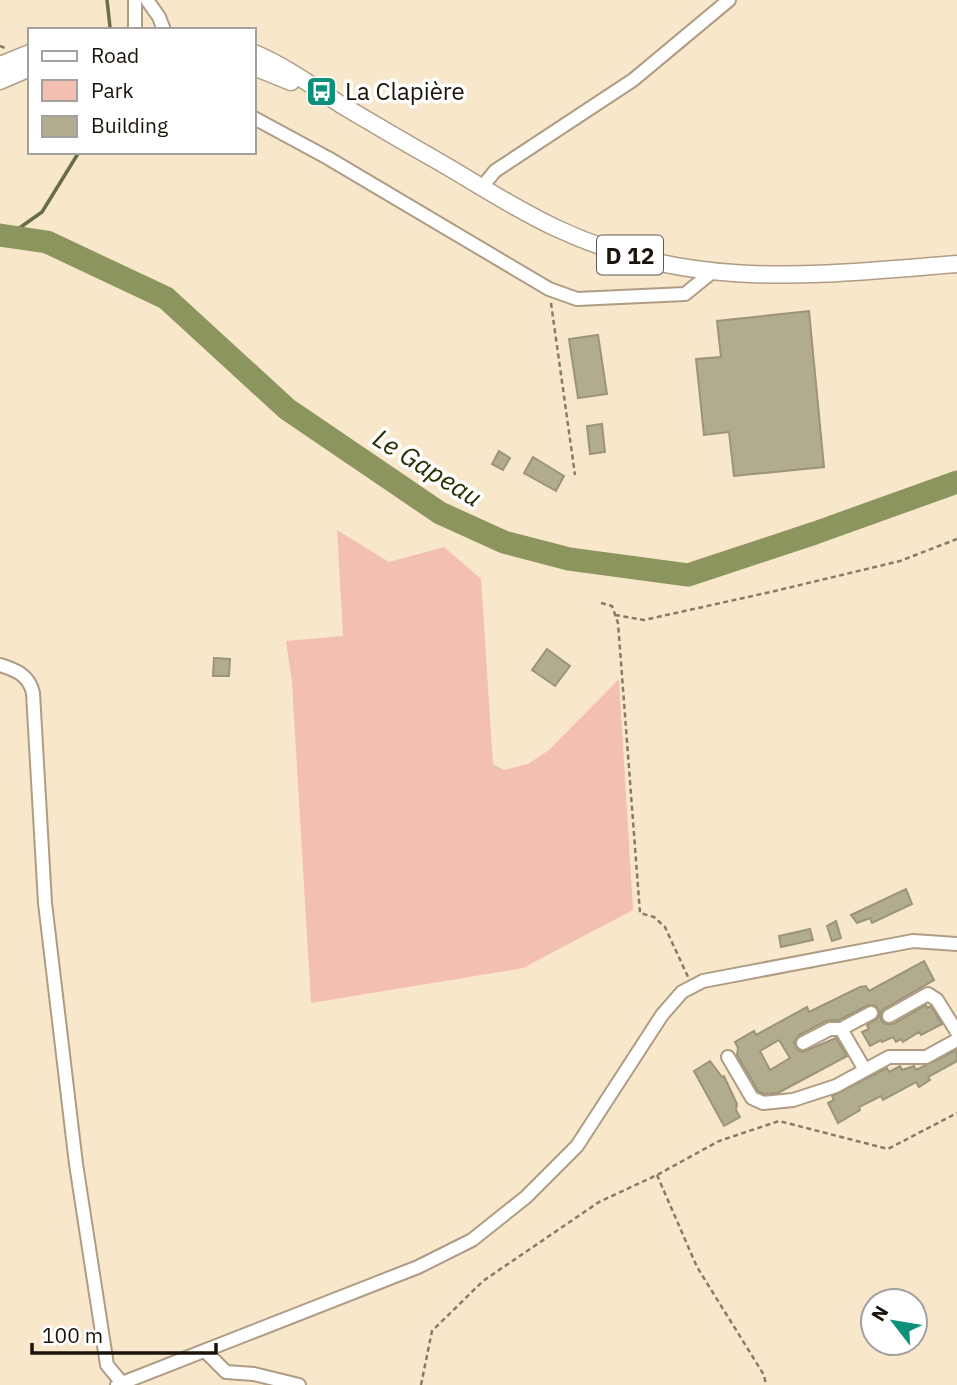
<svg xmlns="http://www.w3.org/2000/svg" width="957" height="1385" font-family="'IBM Plex Sans',sans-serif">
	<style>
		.green { fill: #f3bfb0 }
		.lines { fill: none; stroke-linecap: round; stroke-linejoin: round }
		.stream { stroke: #696e44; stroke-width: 3.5 }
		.river { stroke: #8b955d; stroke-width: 23 }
		.building { fill: #b2ac8f; stroke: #9b9478; stroke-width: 2; fill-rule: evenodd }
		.minor-casing { stroke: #ae9d84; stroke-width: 16 }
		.major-casing { stroke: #ae9d84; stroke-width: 19 }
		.path { stroke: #867b68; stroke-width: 2.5; stroke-dasharray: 5 3.5; stroke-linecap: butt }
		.minor { stroke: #fff; stroke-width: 12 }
		.major { stroke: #fff; stroke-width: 16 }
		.labels { text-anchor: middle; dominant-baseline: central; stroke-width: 7; stroke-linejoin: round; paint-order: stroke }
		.shield { fill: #fff; stroke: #5f5a54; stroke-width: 2 }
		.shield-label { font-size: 23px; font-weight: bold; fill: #1a140a }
		.poi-label { font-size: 24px; fill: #1a140a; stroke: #fff; text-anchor: start }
		.water-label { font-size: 26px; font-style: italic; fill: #292f01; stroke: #fff }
	</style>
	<rect width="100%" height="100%" fill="#f9e7cc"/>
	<!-- green -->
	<path class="green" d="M337 530 389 562 444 547 481 579 493 764 504 770 528 764 549 750 619 679 633 910 523 968 311 1003 292 683 286 641 343 636Z"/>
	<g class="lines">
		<!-- stream -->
		<path class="stream" d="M107 0 110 27
			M8 236 42 212 79 152"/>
		<!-- river -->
		<path class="river" d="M0 235 47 242 166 298 287 409 440 513 504 542 569 559 688 575 815 533 957 482"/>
	</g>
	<!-- building -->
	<path class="building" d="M809 311 824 467 734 476 729 432 704 435 696 359 721 357 717 321Z
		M598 335 607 394 578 398 569 339Z
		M602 424 605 452 590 454 587 426Z
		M499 451 510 458 503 470 492 464Z
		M533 457 564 476 556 491 524 473Z
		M547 649 570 666 555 686 532 670Z
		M214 658 230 659 229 676H213Z
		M906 889 912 904 872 923 870 918 857 923 851 915Z
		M836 921 841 938 832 941 827 926Z
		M810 929 813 940 781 947 779 936Z
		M924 961 934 980 884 1009 881 1012V1020L885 1024H893L926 1005 927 1008 931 1006 942 1024 921 1035 919 1032 903 1042 901 1039 896 1042 893 1037 882 1042 881 1040 870 1046 862 1032 869 1029 867 1025 878 1018 880 1013 876 1006 868 1005 839 1020 826 1021 799 1035 794 1042 798 1050 803 1052 836 1038 847 1056 778 1093 764 1094 758 1091 737 1055 738 1048 735 1042 754 1031 756 1035 807 1007 809 1012 860 987 866 986 869 991ZM779 1040 790 1058 770 1070 760 1051Z
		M957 1050V1061L928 1077 930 1080 919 1087 916 1082 883 1100 881 1096 859 1107 860 1110 838 1123 828 1103 834 1100 832 1096 887 1068 889 1072 900 1066 902 1070 914 1066 916 1070Z
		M710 1061 722 1077 724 1076 737 1104 736 1110 740 1117 724 1126 694 1071Z"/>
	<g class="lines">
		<defs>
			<path id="minor" d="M135 0V30
				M147 0 159 17 164 30
				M254 118 328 158 549 289 577 299 685 294 711 273
				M482 187 495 171 633 80 729 0
				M0 665C16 670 29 675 33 693L45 903 76 1164 107 1365 122 1383
				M889 1016 928 994 937 1000 957 1032
				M803 1043 830 1029H841
				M728 1057 752 1098 763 1103 793 1100 836 1086 889 1057H926L957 1040
				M865 1070 841 1029 871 1013
				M205 1351 226 1372 254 1374 299 1385
				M117 1385 418 1267 472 1240 526 1197 577 1146 662 1015 682 992 703 981 913 941 957 944"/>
			<path id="major" d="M254 53C285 66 312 86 340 104 372 123 404 142 436 160 476 183 515 209 556 228 692 292 814 275 957 264
				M0 65 30 53
				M254 67 291 82
				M0 81 30 68"/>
		</defs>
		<!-- minor casing -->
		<use href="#minor" class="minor-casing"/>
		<!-- major casing -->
		<use href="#major" class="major-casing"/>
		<!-- path -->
		<path class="path" d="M0 46 7 49
			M551 303 575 475
			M601 603 612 606 618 623 640 913 654 917 665 927 688 977
			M615 615 644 620 775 591 900 561 957 539
			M657 1175 697 1267 764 1375 766 1385
			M421 1385 432 1331 483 1281 599 1202 657 1175 719 1141 779 1121 888 1149 957 1113"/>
		<!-- minor -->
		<use href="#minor" class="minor"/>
		<!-- major -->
		<use href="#major" class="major"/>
	</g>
	<!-- icons -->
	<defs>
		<symbol id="bus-square" viewBox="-11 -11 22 22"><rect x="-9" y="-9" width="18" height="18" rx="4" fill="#0b917a" stroke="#fff"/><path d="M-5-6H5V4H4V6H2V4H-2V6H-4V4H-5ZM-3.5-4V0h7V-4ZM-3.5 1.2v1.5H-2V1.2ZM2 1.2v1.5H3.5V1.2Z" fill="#fff"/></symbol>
	</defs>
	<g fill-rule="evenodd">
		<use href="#bus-square" x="304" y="74" width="35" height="35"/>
	</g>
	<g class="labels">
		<!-- shield labels -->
		<rect class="shield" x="597" y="235.5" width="66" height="39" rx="5"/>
		<g class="shield-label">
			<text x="630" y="255">D 12</text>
		</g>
		<!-- poi labels -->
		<g class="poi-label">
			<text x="345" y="91">La Clapière</text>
		</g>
		<!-- water labels -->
		<g class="water-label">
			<text transform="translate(428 467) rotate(32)">Le Gapeau</text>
		</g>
	</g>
	<!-- legend -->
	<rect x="28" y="28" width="228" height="126" fill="#ffffff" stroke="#a3a19d" stroke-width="2"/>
	<rect x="42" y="51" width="35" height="10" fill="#ffffff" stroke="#a3a19d" stroke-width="2"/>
	<text x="91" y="63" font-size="21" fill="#1a140a">Road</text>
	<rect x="42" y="80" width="35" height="21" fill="#f3bfb0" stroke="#a3a19d" stroke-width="2"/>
	<text x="91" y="98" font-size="21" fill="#1a140a">Park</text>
	<rect x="42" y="116" width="35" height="21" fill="#b2ac8f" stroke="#a3a19d" stroke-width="2"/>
	<text x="91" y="133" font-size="21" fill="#1a140a">Building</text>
	<!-- north arrow -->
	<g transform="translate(894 1322) rotate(301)"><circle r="33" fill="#ffffff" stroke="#a3a19d" stroke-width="2"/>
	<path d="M0-5L12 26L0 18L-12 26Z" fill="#0b917a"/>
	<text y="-10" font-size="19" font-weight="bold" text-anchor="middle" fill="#1a140a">N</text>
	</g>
	<!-- scale -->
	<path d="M32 1343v10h184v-10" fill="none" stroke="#1a140a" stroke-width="3.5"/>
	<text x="42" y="1343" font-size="21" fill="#1a140a" stroke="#ffffff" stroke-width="5" paint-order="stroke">100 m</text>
</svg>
